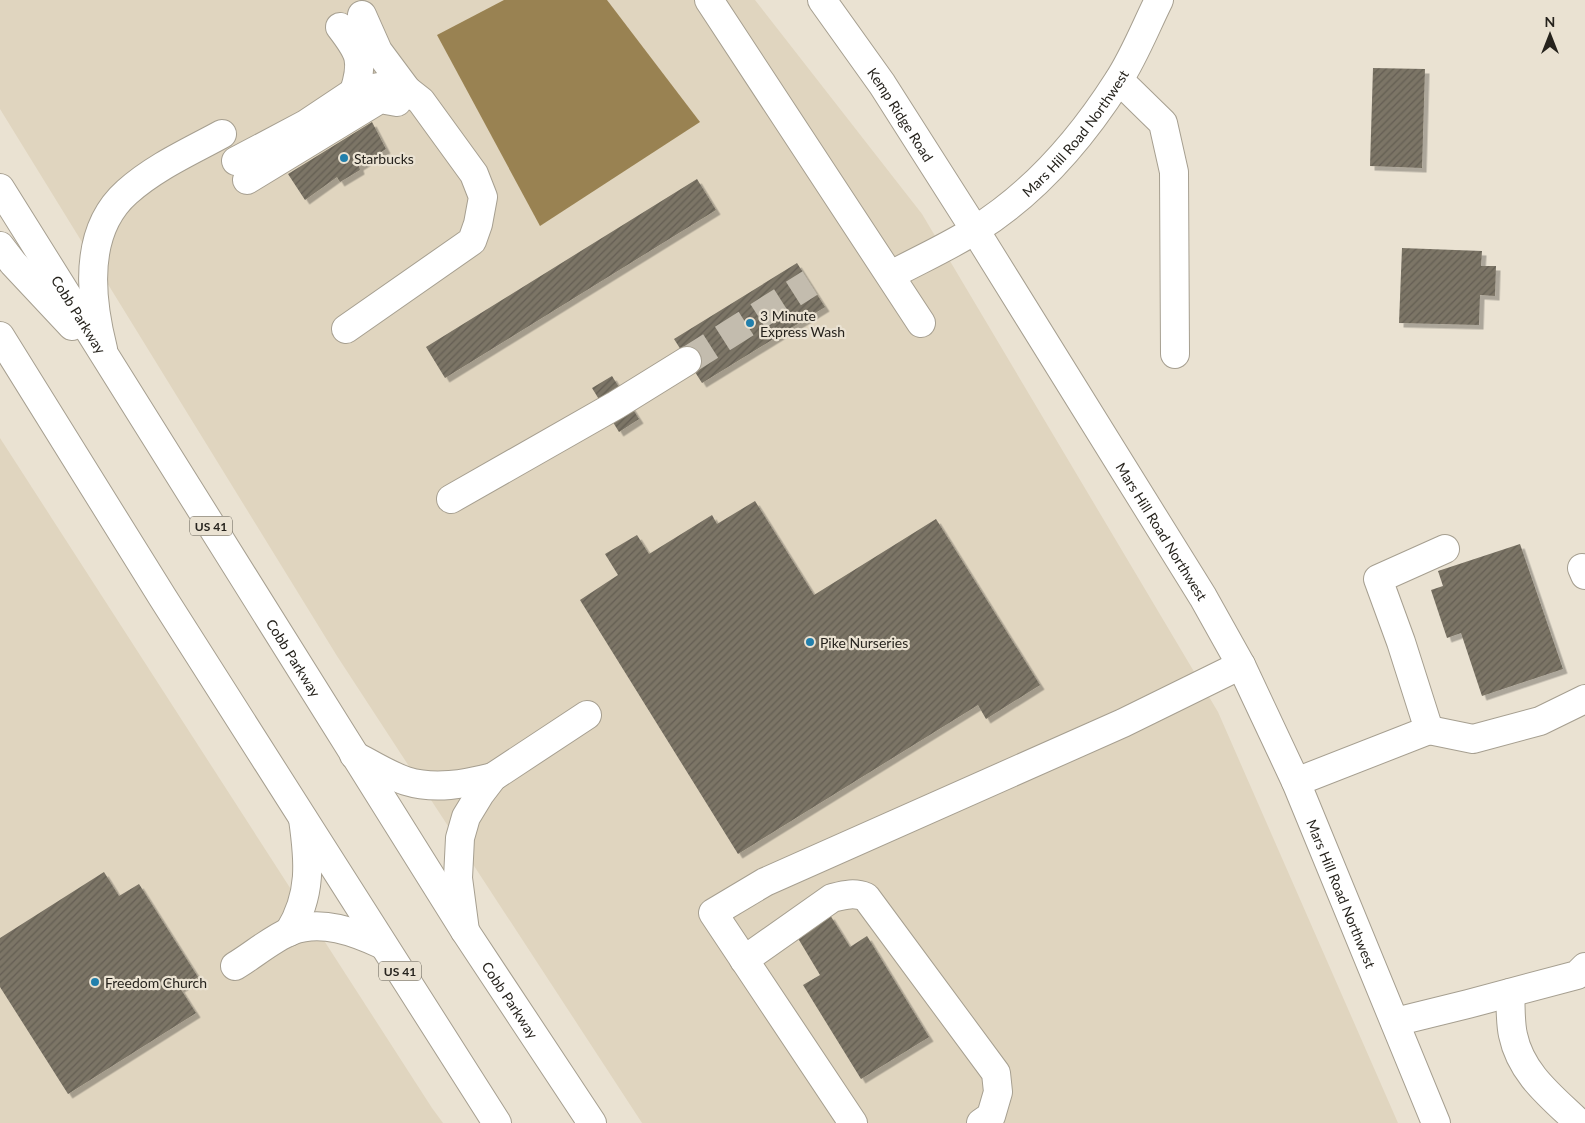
<svg xmlns="http://www.w3.org/2000/svg" width="1585" height="1123" font-family="Lato,sans-serif">
	<style>
		.built { fill: #e0d5bf }
		.water { fill: #998252 }
		.building { fill: url(#building-hatch); filter: url(#shadow) }
		.lines { fill: none; stroke-linecap: round; stroke-linejoin: round }
		.minor-tunnel { stroke: #c3bcae; stroke-width: 28; stroke-dasharray: 28 14; stroke-linecap: butt }
		.minor-casing { stroke: #a69f90; stroke-width: 30 }
		.major-casing { stroke: #a69f90; stroke-width: 30 }
		.minor { stroke: #fff; stroke-width: 28 }
		.major { stroke: #fff; stroke-width: 28 }
		.poi-dot { fill: #217fac; stroke: #eae2d2; stroke-width: 2 }
		.labels { text-anchor: middle; dominant-baseline: central; stroke-width: 4.5; stroke-linejoin: round; paint-order: stroke }
		.shield { fill: #eae2d2; stroke: #615c53; stroke-width: 1 }
		.shield-label { font-size: 12px; font-weight: bold; fill: #26231d }
		.street-label { font-size: 14px; fill: #26231d; stroke: #eae2d2 }
		.poi-label { font-size: 14px; fill: #26231d; stroke: #eae2d2; text-anchor: start }
	</style>
	<defs>
		<pattern id="building-hatch" width="6" height="6" patternUnits="userSpaceOnUse" patternTransform="scale(1.25)"><rect width="6" height="6" fill="#7b7466"/><path d="M-1 1l2-2M0 6l6-6M5 7l2-2" fill="none" stroke="#655f53"/></pattern>
		<filter id="shadow"><feDropShadow dx="4.5" dy="4.5" stdDeviation="0" flood-color="#0004"/></filter>
	</defs>
	<rect width="100%" height="100%" fill="#eae2d2"/>
	<!-- built -->
	<path class="built" d="M0 0H755L922 214 1218 712 1398 1123H642L337 656 0 109Z
		M0 438 432 1108 443 1123H0Z"/>
	<!-- water -->
	<path class="water" d="M504 0H607L700 122 540 226 437 35Z"/>
	<!-- building -->
	<path class="building" d="M1373 68 1425 69 1422 168 1370 166Z
		M372 122 386 149 359 166 360 170 340 182 337 177 305 200 288 174Z
		M697 179 716 210 445 378 426 347Z
		M1402 248 1482 251 1481 266H1496L1495 296 1480 295 1479 325 1399 323Z
		M797 263 825 307 702 383 674 339Z
		M612 376 639 419 619 432 592 388Z
		M755 501 814 595 936 519 1040 685 986 719 978 705 738 854 580 600 618 575 605 554 637 535 649 554 712 515 717 524Z
		M1520 544 1563 669 1482 696 1461 633 1447 638 1431 590 1443 586 1438 571Z
		M104 872 119 896 139 884 198 977 180 988 196 1013 68 1094 0 987V938Z
		M830 915 850 947 867 936 929 1037 861 1079 803 985 820 975 796 935Z"/>
	<g class="lines">
		<!-- minor-tunnel -->
		<path class="minor-tunnel" d="M687 361 810 283"/>
		<defs>
			<g id="minor">
				<path d="M709 0 921 323"/>
				<path id="s1" d="M822 0 882 84 975 230 1203 597 1241 665 1296 782 1436 1123"/>
				<path d="M362 15 378 51 407 90"/>
				<path d="M340 27C360 53 364 60 354 92"/>
				<path d="M1119 80 1163 123 1174 172 1175 354"/>
				<path d="M236 161 306 124 354 92 384 86 407 90 421 101 474 174 483 197 478 224 472 241 346 329"/>
				<path d="M247 180 380 99 397 102"/>
				<path id="s2" d="M891 275C919 260 948 247 975 230 1033 194 1081 139 1118 81 1134 57 1146 26 1159 0"/>
				<path d="M103 349C90 298 83 231 127 192 155 167 189 152 222 134"/>
				<path d="M451 499 616 405 687 361"/>
				<path d="M1582 568 1585 575"/>
				<path d="M1429 730 1473 739 1540 721 1585 699"/>
				<path d="M354 755C371 764 388 775 406 781 435 790 465 784 493 777"/>
				<path d="M1296 782 1429 730 1401 642 1378 579 1445 549"/>
				<path d="M465 931 458 878 460 838 466 817 480 794 493 777 587 715"/>
				<path d="M289 932C312 895 309 861 303 819"/>
				<path d="M744 960 832 898C844 895 854 892 866 897L996 1073 998 1092 991 1116 981 1123"/>
				<path d="M235 966C252 956 273 938 291 931 321 919 355 932 383 945"/>
				<path d="M1510 993C1511 1006 1510 1022 1513 1035 1521 1074 1552 1097 1579 1123"/>
				<path d="M1395 1022 1468 1004 1577 975 1585 967"/>
				<path d="M853 1123 713 913 765 882 1123 723 1241 665"/>
			</g>
			<g id="major">
				<path id="s3" d="M0 188 465 931 592 1123"/>
				<path d="M0 246 13 263 72 326"/>
				<path d="M0 336 163 598 497 1123"/>
			</g>
		</defs>
		<!-- minor casing -->
		<use href="#minor" class="minor-casing"/>
		<!-- major casing -->
		<use href="#major" class="major-casing"/>
		<!-- minor -->
		<use href="#minor" class="minor"/>
		<!-- major -->
		<use href="#major" class="major"/>
	</g>
	<!-- markers -->
	<g class="poi-dot">
		<circle cx="344" cy="158" r="5"/>
		<circle cx="750" cy="323" r="5"/>
		<circle cx="810" cy="642" r="5"/>
		<circle cx="95" cy="982" r="5"/>
	</g>
	<g class="labels">
		<!-- shield labels -->
		<g class="shield">
			<rect x="190" y="516.5" width="42" height="19" rx="4"/>
			<rect x="379" y="961.5" width="42" height="19" rx="4"/>
		</g>
		<g class="shield-label">
			<text x="211" y="526">US 41</text>
			<text x="400" y="971">US 41</text>
		</g>
		<!-- street labels -->
		<g class="street-label">
			<text stroke="none"><textPath href="#s1" startOffset="139">Kemp Ridge Road</textPath></text>
			<text stroke="none"><textPath href="#s2" startOffset="236">Mars Hill Road Northwest</textPath></text>
			<text stroke="none"><textPath href="#s3" startOffset="149">Cobb Parkway</textPath></text>
			<text stroke="none"><textPath href="#s1" startOffset="631">Mars Hill Road Northwest</textPath></text>
			<text stroke="none"><textPath href="#s3" startOffset="554">Cobb Parkway</textPath></text>
			<text stroke="none"><textPath href="#s1" startOffset="1036">Mars Hill Road Northwest</textPath></text>
			<text stroke="none"><textPath href="#s3" startOffset="959">Cobb Parkway</textPath></text>
		</g>
		<!-- poi labels -->
		<g class="poi-label">
			<text x="354" y="158">Starbucks</text>
			<text x="760" y="315">3 Minute<tspan x="760" dy="16">Express Wash</tspan></text>
			<text x="820" y="642">Pike Nurseries</text>
			<text x="105" y="982">Freedom Church</text>
		</g>
	</g>
	<!-- north arrow -->
	<g transform="translate(1550 35)" stroke="#eae2d2" stroke-width="4" paint-order="stroke">
	<path d="M0-4L9 19L0 12L-9 19Z" fill="#26231d"/>
	<text y="-8" font-size="14" font-weight="bold" text-anchor="middle" fill="#26231d">N</text>
	</g>
</svg>
